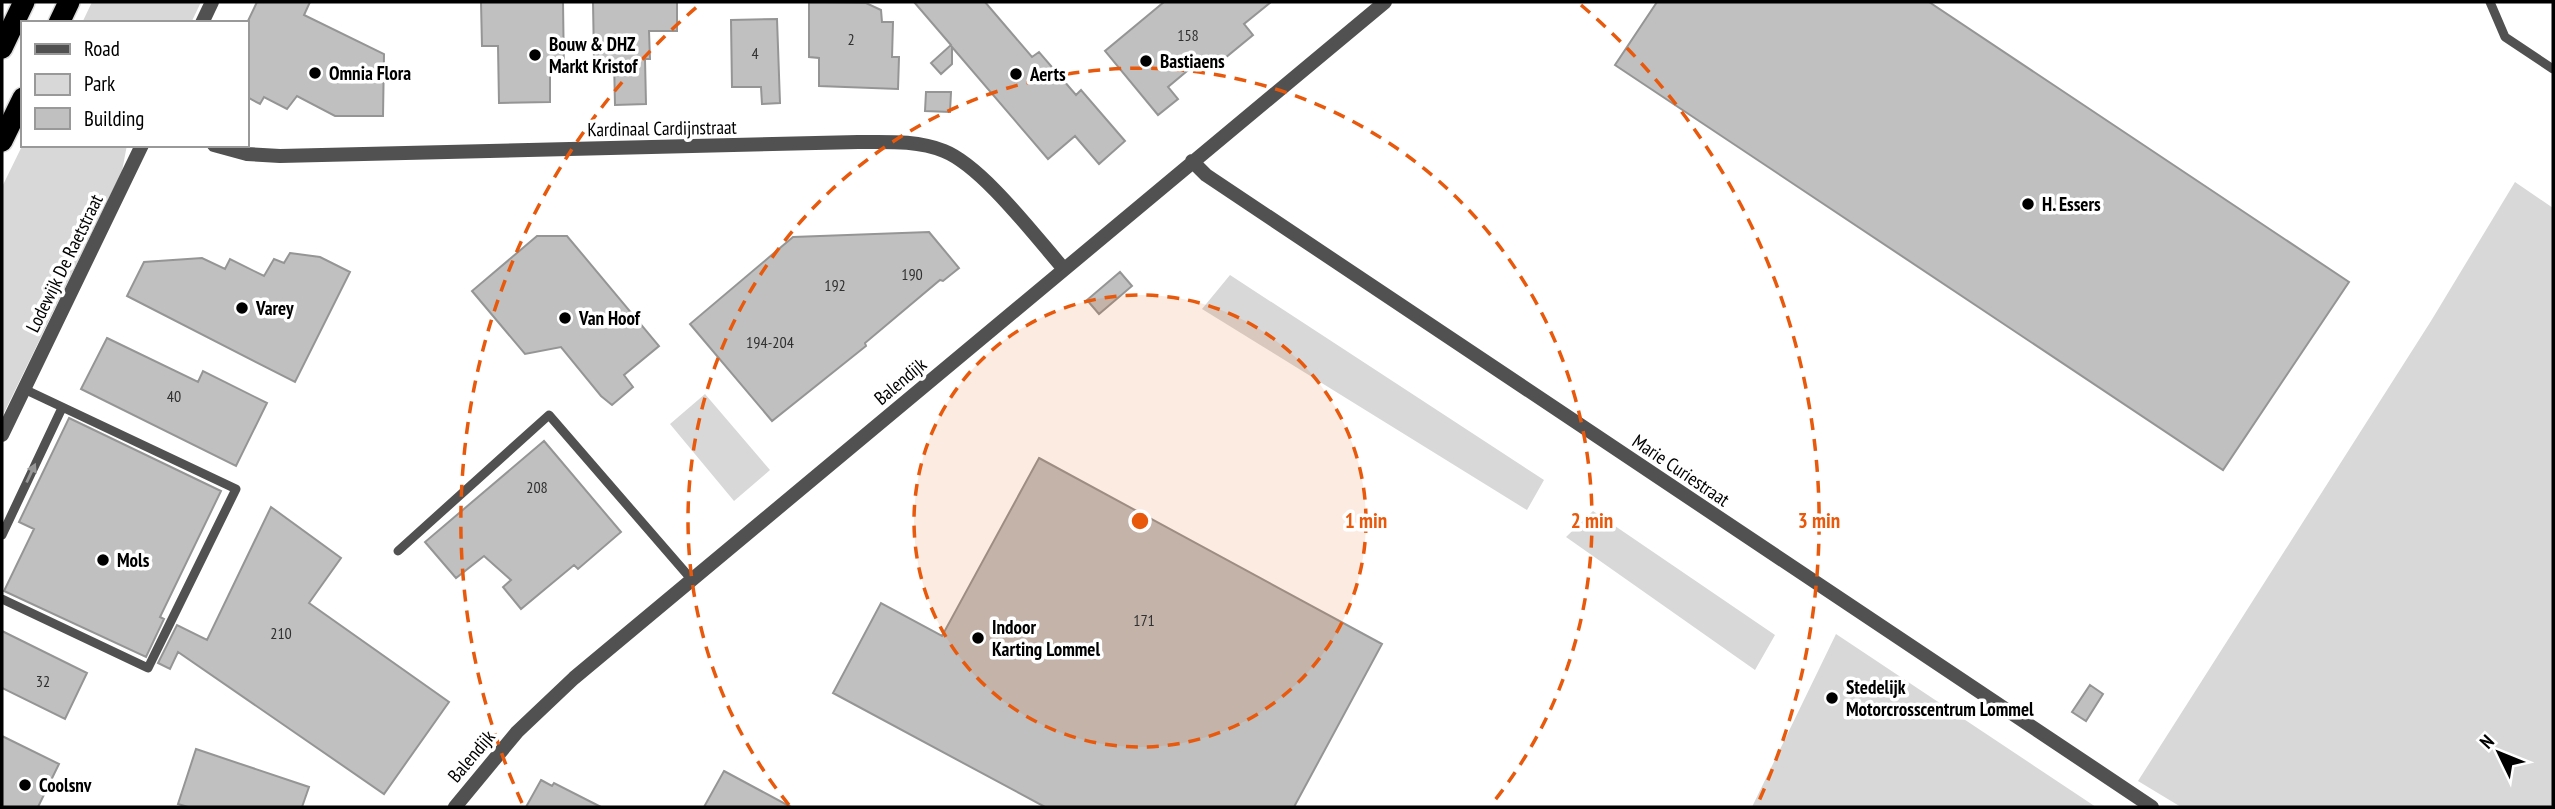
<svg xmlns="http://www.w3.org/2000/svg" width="2555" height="809" font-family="'PT Sans Narrow',sans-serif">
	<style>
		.green { fill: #d8d8d8 }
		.building { fill: #c0c0c0; stroke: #959595; stroke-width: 2 }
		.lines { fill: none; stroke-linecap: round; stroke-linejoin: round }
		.highway-casing { stroke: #dbdbdb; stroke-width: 24 }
		.lane { stroke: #515151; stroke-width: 9 }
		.street { stroke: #515151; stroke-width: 14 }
		.highway { stroke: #000; stroke-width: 21 }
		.oneway { fill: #979797 }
		.ring { fill: none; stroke: #e8590c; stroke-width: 3.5; stroke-dasharray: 12 9 }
		.poi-dot { fill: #000; stroke: #fff; stroke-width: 2.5 }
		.labels { text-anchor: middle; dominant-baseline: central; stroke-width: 7; stroke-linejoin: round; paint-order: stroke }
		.number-label { font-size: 16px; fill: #303030 }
		.poi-label { font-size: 19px; font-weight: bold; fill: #000; stroke: #fff; text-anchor: start }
		.street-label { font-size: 19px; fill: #000; stroke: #fff }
		.centre { fill: #e8590c; stroke: #fff; stroke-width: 3.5 }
		.ring-label { font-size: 21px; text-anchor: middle; font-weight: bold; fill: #e8590c; stroke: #fff; stroke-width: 7; stroke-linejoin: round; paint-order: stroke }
	</style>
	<rect width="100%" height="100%" fill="#fff"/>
	<!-- green -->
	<path class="green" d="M92 2H201L191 23H82Z
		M23 144 127 145 122 171 2 417V187Z
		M2515 182 2553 208V807H2181L2138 781 2431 321Z
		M1230 275 1544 480 1527 510 1202 309Z
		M705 394 770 470 734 501 670 424Z
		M1593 511 1775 635 1755 670 1566 537Z
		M1836 634 2096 807H1752Z"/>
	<!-- building -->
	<path class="building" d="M257 2H310L304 15 384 54 383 116H335L297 96 287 109 264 97 260 104 247 97V23Z
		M481 2H563L564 74H550V102L499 103 498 46H482Z
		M593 2H677V31H649L650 59H645L646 104 615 105 614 60H594Z
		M809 2 866 3 881 10 882 22H893L892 57H899L898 89 819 86V58L809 57Z
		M914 2H985L1032 57 1039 52 1076 95 1081 90 1125 141 1099 164 1075 136 1048 159 952 47V64L941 74 931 63 951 45Z
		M1164 2H1271L1244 24 1253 35 1214 67 1205 56 1168 87 1178 99 1158 115 1105 51Z
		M1657 2H1929L2349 282 2223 470 1615 65Z
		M777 19 780 103 762 104 761 87H732L731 20Z
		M926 92H951L950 112 925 111Z
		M929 232 959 268 943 281 940 280 865 343 866 346 772 421 690 324 793 237Z
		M537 236H567L659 346 624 375 633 387 612 405 601 396 561 347 525 354 472 291Z
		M290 253 320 257 350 272 295 382 127 296 144 262 202 258 225 269 230 259 264 276 274 259 284 263Z
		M1120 272 1132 286 1099 314 1087 300Z
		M107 338 198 382 203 371 267 403 236 466 81 389Z
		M69 418 221 491 160 617 164 619 146 657 4 591 34 529 19 522Z
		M544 441 621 532 578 569 574 565 521 609 503 587 511 580 484 556 456 578 425 542Z
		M1039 458 1382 644 1294 807H1045L833 693 881 603 942 636Z
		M271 507 341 558 309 603 449 702 384 794 178 652 170 669 158 663 177 625 207 640Z
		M2 631 87 673 65 719 2 688Z
		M2090 685 2103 694 2086 721 2072 712Z
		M2 736 59 764 38 807H2Z
		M196 749 309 787 302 807H188L178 804Z
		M724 771 791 807H704Z
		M541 780 552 786 554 783 601 807H526Z"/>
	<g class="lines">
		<defs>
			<path id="highway" d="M59 23 69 2
				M2 48 24 2
				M2 141 23 98"/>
		</defs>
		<!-- highway casing -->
		<use href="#highway" class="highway-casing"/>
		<!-- lane -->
		<path class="lane" d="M2490 2 2505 37 2553 69
			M2 535 62 408
			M398 551 549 415 692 580
			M2 599 148 668 236 489 24 389"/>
		<!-- street -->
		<path class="street" d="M202 23 212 2
			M214 145 247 154 280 156 858 142C886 142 917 140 944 151 982 166 1035 236 1063 268
			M1192 161 1206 175 2152 807
			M2 435 142 145
			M455 807 517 732 574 678 1385 2"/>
		<!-- highway -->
		<use href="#highway" class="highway"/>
	</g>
	<!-- one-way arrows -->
	<defs><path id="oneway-solid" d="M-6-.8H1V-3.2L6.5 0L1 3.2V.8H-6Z" transform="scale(1.75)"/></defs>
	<use class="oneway" href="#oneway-solid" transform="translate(31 473) rotate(-65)"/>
	<!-- distance rings -->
	<circle cx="1140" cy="521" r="226" fill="#e8590c" fill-opacity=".12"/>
	<g class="ring">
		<circle cx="1140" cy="521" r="226"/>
		<path d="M789 805A452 452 0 1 1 1491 805"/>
		<path d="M522 803A679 679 0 0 1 699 5M1581 5A679 679 0 0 1 1758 803"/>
	</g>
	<!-- markers -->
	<g class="poi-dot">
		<circle cx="535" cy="55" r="7"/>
		<circle cx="1146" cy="61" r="7"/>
		<circle cx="315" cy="73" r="7"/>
		<circle cx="1016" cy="74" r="7"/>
		<circle cx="2028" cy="204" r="7"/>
		<circle cx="242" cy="308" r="7"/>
		<circle cx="565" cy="318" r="7"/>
		<circle cx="103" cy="560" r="7"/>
		<circle cx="978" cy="638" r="7"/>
		<circle cx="1832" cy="698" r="7"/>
		<circle cx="25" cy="785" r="7"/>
	</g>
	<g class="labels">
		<!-- number labels -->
		<g class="number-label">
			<text x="1188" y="35">158</text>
			<text x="851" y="39">2</text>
			<text x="755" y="53">4</text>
			<text x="912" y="274">190</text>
			<text x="835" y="285">192</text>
			<text x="770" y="342">194-204</text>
			<text x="174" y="396">40</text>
			<text x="537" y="487">208</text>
			<text x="1144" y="620">171</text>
			<text x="281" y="633">210</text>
			<text x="43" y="681">32</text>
		</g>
		<!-- poi labels -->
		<g class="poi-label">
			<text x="549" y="44">Bouw &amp; DHZ<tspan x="549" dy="22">Markt Kristof</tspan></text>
			<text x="1160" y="61">Bastiaens</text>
			<text x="329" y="73">Omnia Flora</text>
			<text x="1030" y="74">Aerts</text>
			<text x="2042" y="204">H. Essers</text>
			<text x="256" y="308">Varey</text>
			<text x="579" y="318">Van Hoof</text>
			<text x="117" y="560">Mols</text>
			<text x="992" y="627">Indoor<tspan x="992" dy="22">Karting Lommel</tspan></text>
			<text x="1846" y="687">Stedelijk<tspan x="1846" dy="22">Motorcrosscentrum Lommel</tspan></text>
			<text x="39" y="785">Coolsnv</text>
		</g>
		<!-- street labels -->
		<g class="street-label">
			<text transform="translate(662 128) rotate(-1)">Kardinaal Cardijnstraat</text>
			<text transform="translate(64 263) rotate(-64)">Lodewijk De Raetstraat</text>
			<text transform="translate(900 381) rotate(-40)">Balendijk</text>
			<text transform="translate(1681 470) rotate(34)">Marie Curiestraat</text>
			<text transform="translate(471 756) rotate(-50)">Balendijk</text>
		</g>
	</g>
	<circle cx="1140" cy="521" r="10" class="centre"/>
	<g class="ring-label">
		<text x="1366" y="528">1 min</text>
		<text x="1592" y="528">2 min</text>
		<text x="1819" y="528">3 min</text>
	</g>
	<!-- border -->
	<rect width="2555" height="809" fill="none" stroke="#000000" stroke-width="7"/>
	<!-- legend -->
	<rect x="21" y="21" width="228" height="126" fill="#ffffff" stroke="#999999" stroke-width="2"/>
	<rect x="35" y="44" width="35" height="10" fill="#515151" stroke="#999999" stroke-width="2"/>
	<text x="84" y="56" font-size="21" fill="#000000">Road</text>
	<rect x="35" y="74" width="35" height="21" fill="#d8d8d8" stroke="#999999" stroke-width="2"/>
	<text x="84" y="91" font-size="21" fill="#000000">Park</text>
	<rect x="35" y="108" width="35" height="21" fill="#c0c0c0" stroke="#999999" stroke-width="2"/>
	<text x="84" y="126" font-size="21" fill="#000000">Building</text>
	<!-- north arrow -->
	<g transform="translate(2499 753) rotate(313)" stroke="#ffffff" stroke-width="5" paint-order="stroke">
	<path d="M0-5L12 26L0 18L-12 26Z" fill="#000000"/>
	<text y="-10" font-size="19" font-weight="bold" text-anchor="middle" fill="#000000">N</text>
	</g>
</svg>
